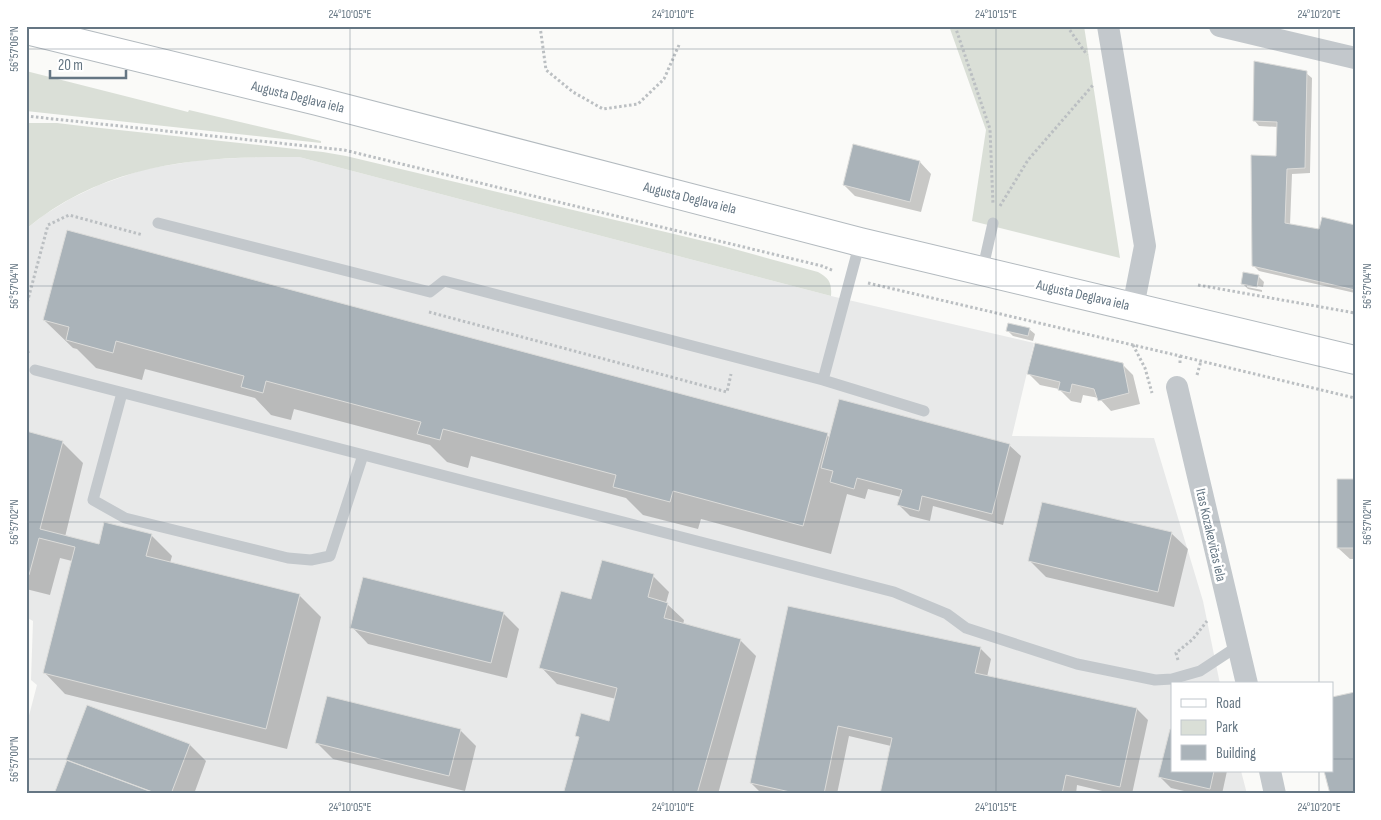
<svg xmlns="http://www.w3.org/2000/svg" width="1381" height="820" font-family="'Sofia Sans Condensed',sans-serif">
	<style>
		.built { fill: #e8e9e9 }
		.green { fill: #dadfd7 }
		.shadow { fill: #0003 }
		.building { fill: #aab3b9; stroke: #dcdcda }
		.lines { fill: none; stroke-linecap: round; stroke-linejoin: round }
		.secondary-casing { stroke: #b3babf; stroke-width: 30 }
		.path { stroke: #bbbfc2; stroke-width: 3; stroke-dasharray: 2.5 2.5; stroke-linecap: butt }
		.service { stroke: #c3c8cc; stroke-width: 11 }
		.minor { stroke: #c3c8cc; stroke-width: 22 }
		.secondary { stroke: #fff; stroke-width: 28 }
		.ticks { fill: none; stroke: #657683; stroke-width: 1; stroke-opacity: 0.45 }
		.labels { text-anchor: middle; dominant-baseline: central; stroke-width: 5; stroke-linejoin: round; paint-order: stroke }
		.street-label { font-size: 14px; fill: #657683; stroke: #fff }
		.neatline { fill: none; stroke: #657683; stroke-width: 2 }
		.ticks-label { font-size: 12px; text-anchor: middle; fill: #657683 }
	</style>
	<rect width="100%" height="100%" fill="#fafaf8"/>
	<!-- built -->
	<path class="built" d="M258 157H299L831 296 1034 343 1012 436 1154 438 1203 601 1220 684H1172V771H1241L1247 794H26V727L37 685 31 680 33 621 26 617V229L44 215 70 199 99 185 145 169 201 160Z"/>
	<!-- green -->
	<path class="green" d="M949 26H1084L1120 258 972 221 986 130Z
		M26 71 188 112 189 110 321 141V143L26 111Z
		M26 123H57L82 126 323 152 346 156 716 244 818 272C829 278 832 283 831 296L299 157C199 156 107 162 26 229Z"/>
	<!-- shadow -->
	<path class="shadow" d="M1306 73 1312 78 1310 173 1292 174 1290 225 1320 231 1355 226V293L1259 271 1253 265 1277 157 1278 127 1259 126 1254 120Z
		M920 162 931 174 921 212 855 196 844 185Z
		M1259 277 1264 282 1263 287 1247 284V287L1262 290V292L1248 289 1243 284Z
		M44 320 827 435 830 438 1009 445 1021 456 1003 525 933 506 930 521 910 516 899 505 901 497 868 489 865 499 847 494 831 554 701 519 698 529 643 515 626 498 471 456 468 468 447 462 430 445 294 409 291 420 271 415 255 398 145 369 142 380 96 368 77 349 73 348Z
		M1029 329 1035 334 1033 341 1013 336 1008 331Z
		M1122 364 1133 375 1140 404 1111 411 1099 398 1083 395 1081 403 1071 401 1059 389 1040 385 1029 374Z
		M26 433 62 442 83 463 65 537 99 545 151 535 172 556 170 563 300 596 321 617 287 749 65 694 44 672 72 561 60 558 50 595 26 589Z
		M1355 480V559H1350L1338 548Z
		M1171 533 1188 549 1174 607 1046 577 1029 560Z
		M653 576 669 592 666 603 684 620 683 625 740 640 756 656 718 794H569L565 790 580 738 577 736 610 722 616 699 557 684 541 667 592 600Z
		M789 607 980 648 991 659 987 677 1137 709 1148 720 1132 794H1115L1077 785 1076 794H881L891 746 849 736 837 794H762L751 783Z
		M503 613 519 629 507 678 368 644 352 627Z
		M460 730 476 746 465 791 333 759 316 742Z
		M1170 730 1172 731V771H1227L1222 794H1197L1171 788 1160 777Z
		M190 745 206 761 194 794H55Z"/>
	<!-- building -->
	<path class="building" d="M1254 61 1307 71 1305 168 1287 169 1285 223 1319 229 1322 217 1355 225V290L1252 266 1251 155 1276 156 1277 122 1253 121Z
		M853 144 920 161 910 202 843 185Z
		M67 230 828 433 803 526 673 491 670 502 613 487 616 475 443 429 440 440 417 434 421 422 266 381 263 393 241 387 244 376 116 341 113 353 66 340 69 327 43 320Z
		M1243 272 1259 275 1257 287 1241 284Z
		M1008 323 1030 328 1028 336 1006 331Z
		M1035 343 1123 363 1129 393 1098 401 1094 389 1072 384 1070 393 1058 390 1060 382 1027 374Z
		M839 399 1010 444 992 514 922 496 919 511 897 505 902 490 857 478 854 489 830 482 833 471 821 468Z
		M26 431 63 441 40 529 99 544 104 522 152 534 146 556 300 594 266 729 43 673 75 547 39 538 29 575 26 574Z
		M1337 479H1355V548H1337Z
		M1042 502 1172 532 1158 592 1028 561Z
		M602 560 654 574 648 597 668 603 664 618 741 639 697 794H575L564 791 579 737 575 736 581 713 609 721 617 688 539 668 561 591 591 599Z
		M363 577 504 612 491 663 350 628Z
		M788 606 981 647 975 673 1137 708 1120 787 1066 775 1062 794H880L892 738 838 726 824 794H799L750 783Z
		M1355 692V794H1330L1324 771H1332V697Z
		M327 696 461 729 449 776 315 743Z
		M87 705 190 744 171 794H157L66 760Z
		M1170 729H1172V771H1214L1210 789 1158 777Z
		M67 760 158 794H54Z"/>
	<g class="lines">
		<defs>
			<path id="secondary" d="M26 30 317 101 860 242 1355 360"/>
		</defs>
		<!-- secondary casing -->
		<use href="#secondary" class="secondary-casing"/>
		<!-- path -->
		<path class="path" d="M540 26 546 70 573 92 603 109 638 104 664 79 679 45
			M955 26 990 129 993 205
			M1067 26 1087 55
			M26 116 344 150 822 266 834 271
			M1000 206 1028 160 1093 85
			M868 283 1180 356V364
			M1198 285 1355 313
			M26 307 48 225 69 215 143 235
			M429 312 727 392 731 374
			M1133 345 1145 368 1152 393
			M26 346 29 355
			M1180 356 1355 398
			M1197 375 1201 361
			M1178 660 1176 653 1193 639 1207 621"/>
		<!-- service -->
		<path class="service" d="M158 223 430 292 444 281 823 380 860 242
			M982 272 993 223
			M35 370 894 592 947 614 966 628 1077 664 1155 680 1172 679 1200 671 1238 646
			M823 380 924 411
			M122 393 93 500 125 518 288 558 311 560 330 556 363 455"/>
		<!-- minor -->
		<path class="minor" d="M1108 26 1145 246 1133 307
			M1220 26 1355 58
			M1177 387 1247 684
			M1270 771 1275 794"/>
		<!-- secondary -->
		<use href="#secondary" class="secondary"/>
	</g>
	<!-- ticks -->
	<path class="ticks" d="M26 26V794M350 26V794M673 26V794M996 26V794M1319 26V684M26 49H1355M26 286H1355M26 522H1355M26 759H1172M1332 759H1355M1319 771V794"/>
	<g class="labels">
		<!-- street labels -->
		<g class="street-label">
			<text transform="translate(298 97) rotate(14)">Augusta Deglava iela</text>
			<text transform="translate(690 198) rotate(14)">Augusta Deglava iela</text>
			<text transform="translate(1083 295) rotate(13)">Augusta Deglava iela</text>
			<text transform="translate(1211 535) rotate(77)">Itas Kozakevičas iela</text>
		</g>
	</g>
	<!-- border -->
	<rect width="1381" height="820" fill="none" stroke="#ffffff" stroke-width="55"/>
	<!-- legend -->
	<rect x="1171" y="682" width="162" height="90" fill="#ffffff" stroke="#c1c8cd"/>
	<rect x="1181" y="699" width="25" height="8" fill="#ffffff" stroke="#c1c8cd"/>
	<text x="1216" y="708" font-size="15" fill="#657683">Road</text>
	<rect x="1181" y="720" width="25" height="15" fill="#dadfd7" stroke="#c1c8cd"/>
	<text x="1216" y="732" font-size="15" fill="#657683">Park</text>
	<rect x="1181" y="745" width="25" height="15" fill="#aab3b9" stroke="#c1c8cd"/>
	<text x="1216" y="758" font-size="15" fill="#657683">Building</text>
	<!-- scale -->
	<path d="M50 70v8h76v-8" fill="none" stroke="#657683" stroke-width="2.5"/>
	<text x="58" y="70" font-size="15" fill="#657683" stroke="#ffffff" stroke-width="4" paint-order="stroke">20 m</text>
	<rect x="28" y="28" width="1326" height="764" class="neatline"/>
	<g class="ticks-label">
		<text x="350" y="18">24°10'05"E</text>
		<text x="673" y="18">24°10'10"E</text>
		<text x="996" y="18">24°10'15"E</text>
		<text x="1319" y="18">24°10'20"E</text>
		<text transform="translate(14 49) rotate(-90)" y="4">56°57'06"N</text>
		<text transform="translate(14 286) rotate(-90)" y="4">56°57'04"N</text>
		<text transform="translate(1367 286) rotate(-90)" y="4">56°57'04"N</text>
		<text transform="translate(14 522) rotate(-90)" y="4">56°57'02"N</text>
		<text transform="translate(1367 522) rotate(-90)" y="4">56°57'02"N</text>
		<text transform="translate(14 759) rotate(-90)" y="4">56°57'00"N</text>
		<text x="350" y="811">24°10'05"E</text>
		<text x="673" y="811">24°10'10"E</text>
		<text x="996" y="811">24°10'15"E</text>
		<text x="1319" y="811">24°10'20"E</text>
	</g>
</svg>
